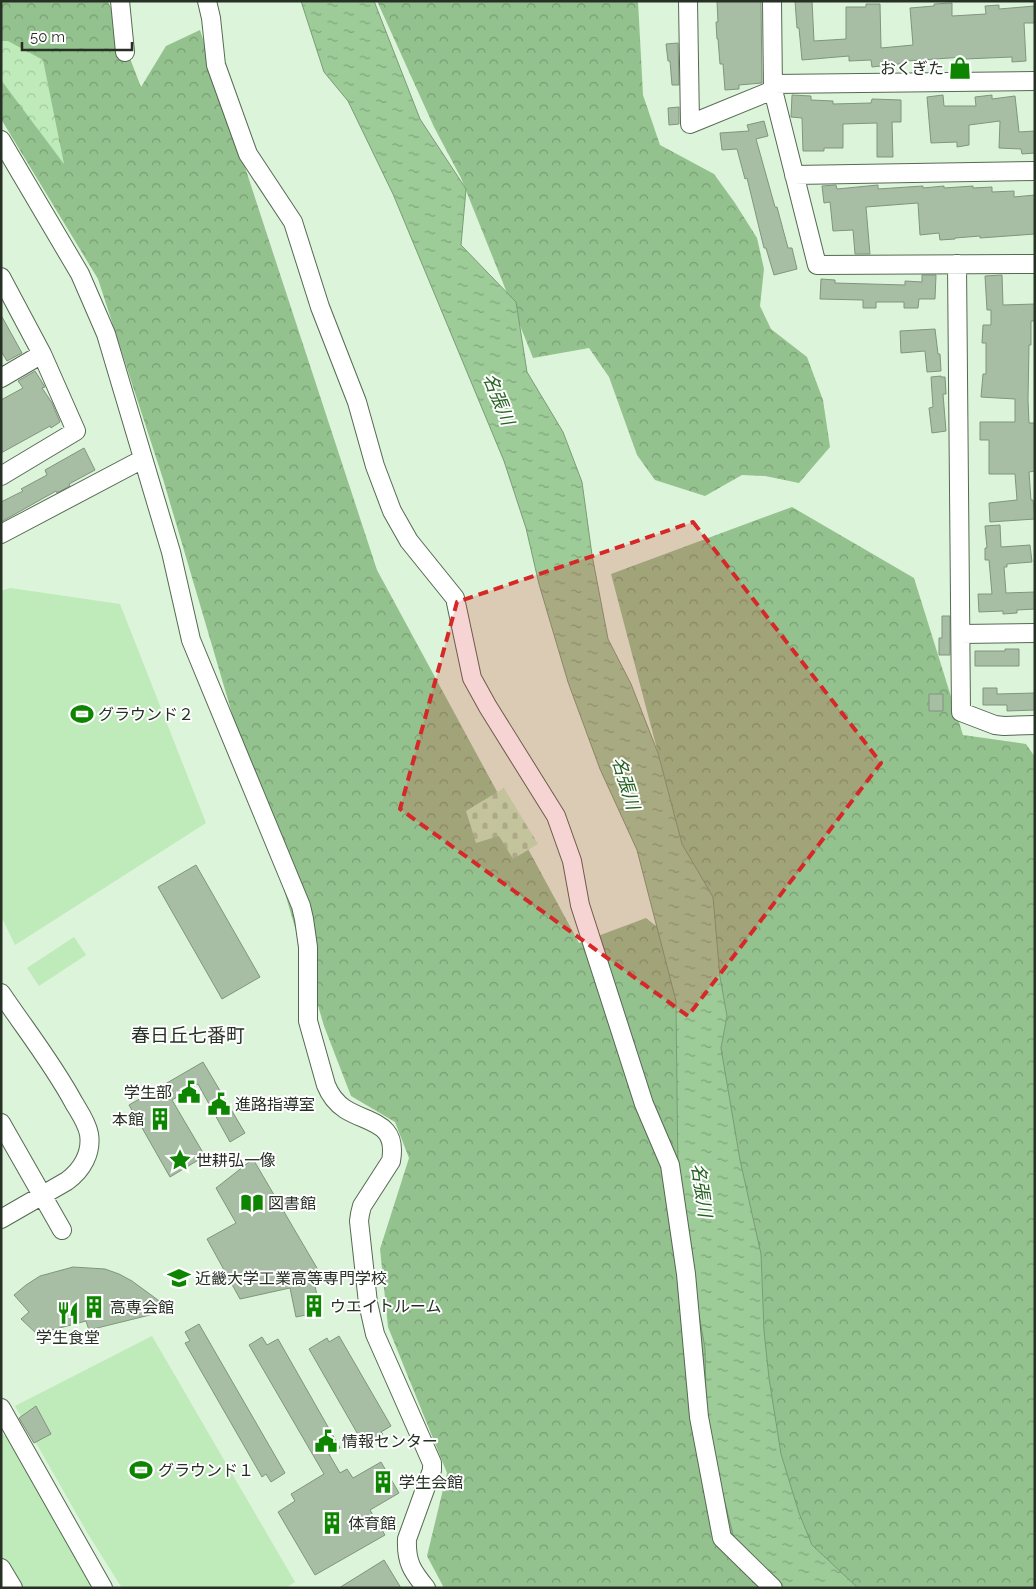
<svg xmlns="http://www.w3.org/2000/svg" width="1036" height="1589" font-family="Raleway,'Noto Sans JP',sans-serif">
	<style>
		.grass { fill: #bfeaba }
		.forest { fill: url(#forest-crowns) }
		.cemetery { fill: url(#cemetery-stones) }
		.park { fill: url(#park-crowns) }
		.water { fill: url(#water-ripples); stroke: #7a9d76 }
		.building { fill: #a7bea4; stroke: #7f967d }
		.lines { fill: none; stroke-linecap: round; stroke-linejoin: round }
		.minor-casing { stroke: #556a52; stroke-width: 20 }
		.minor { stroke: #fff; stroke-width: 18 }
		.marked { fill: #d62828; fill-opacity: 0.2; stroke: #d62828; stroke-width: 4; stroke-dasharray: 10 6; stroke-linejoin: round }
		.labels { text-anchor: middle; dominant-baseline: central; stroke-width: 4; stroke-linejoin: round; paint-order: stroke }
		.poi-label { font-size: 16px; fill: #273025; stroke: #fff; text-anchor: start }
		.water-label { font-size: 18px; font-style: italic; fill: #266321; stroke: #fff }
		.quarter-label { font-size: 19px; fill: #273025; stroke: #fff }
	</style>
	<defs>
		<pattern id="forest-crowns" width="20" height="18" patternUnits="userSpaceOnUse" patternTransform="scale(1.25)"><rect width="20" height="18" fill="#94c28e"/><path d="M2 6a3 3 0 1 1 6 0M12 15a3 3 0 1 1 6 0" fill="none" stroke="#799e74"/></pattern>
		<pattern id="cemetery-stones" width="16" height="16" patternUnits="userSpaceOnUse" patternTransform="scale(1.25)"><rect width="16" height="16" fill="#bfeaba"/><path d="M2 7V4a2 2 0 0 1 4 0v3zM10 15v-3a2 2 0 0 1 4 0v3z" fill="#a4c9a0"/></pattern>
		<pattern id="park-crowns" width="20" height="18" patternUnits="userSpaceOnUse" patternTransform="scale(1.25)"><rect width="20" height="18" fill="#bfeaba"/><path d="M2 6a3 3 0 1 1 6 0M12 15a3 3 0 1 1 6 0" fill="none" stroke="#a4c9a0"/></pattern>
		<pattern id="water-ripples" width="26" height="14" patternUnits="userSpaceOnUse" patternTransform="scale(1.25)"><rect width="26" height="14" fill="#9dcc98"/><path d="M2 4q2-2 4 0t4 0M15 11q2-2 4 0t4 0" fill="none" stroke="#80a67c"/></pattern>
	</defs>
	<rect width="100%" height="100%" fill="#dcf4d9"/>
	<!-- grass -->
	<path class="grass" d="M10 588 120 604 206 823 15 945 1 916V591Z
		M74 937 86 955 39 986 27 968Z
		M152 1336 295 1582 285 1588H122L88 1534 15 1406Z
		M1 1434 11 1438 96 1588H20L1 1555Z"/>
	<!-- forest -->
	<path class="forest" d="M1 1H108L141 87 166 46 200 30 377 570 579 943 646 918 719 976 711 955 611 574 792 507 914 578 963 735 1026 744 1035 757V1588H444L427 1556 447 1473 388 1327 380 1249 409 1158 395 1122 351 1096 324 1026 163 479 98 279 1 119Z
		M377 1H638L643 95 660 145 714 174 735 203 757 238 764 269 760 306 771 329 807 357 823 400 830 447 799 483 765 476 742 475 705 496 655 480 637 455 609 377 589 348 533 358 461 178 434 127Z"/>
	<!-- cemetery -->
	<path class="cemetery" d="M504 788 538 844 513 859 499 836 476 843 466 811Z"/>
	<!-- park -->
	<path class="park" d="M1 41H8L43 60 64 164 1 80Z"/>
	<!-- water -->
	<path class="water" d="M301 1H374L420 119 466 189 461 245 516 302 527 372 563 432 582 482 592 555 608 639 631 684 658 753 682 844 713 897 720 977 727 1016 721 1048 740 1160 761 1254 764 1331 769 1378 781 1454 799 1513 812 1545 858 1588H759L735 1542 714 1460 706 1403 705 1348 694 1287 678 1180 676 1001 637 850 600 769 568 682 539 584 526 528 504 461 393 194 348 101 324 72Z"/>
	<!-- building -->
	<path class="building" d="M717 1H761L762 83 739 85V89L725 90 723 64H720L718 39H717L716 22H718Z
		M795 1H812L814 41 846 39V7H866V4H880L881 48 913 45 910 8 934 6V4L952 3V16L986 14 985 6 999 5V9L1035 6V23H1024L1026 61 1012 62V57L964 59V57L907 61V63L872 67 871 60 849 61V56L802 60 799 28H797Z
		M678 43 679 85H672L670 61H668L666 44Z
		M792 95 811 96V100L833 101V104L871 103 872 99 901 100V122H892L893 157H877V123L843 124V148H824V151H803L802 118 791 117Z
		M943 95 944 106H976L975 97 992 95V99L1015 96 1019 132 1035 131V153L1022 154 1021 149 999 148 1000 121 969 125V145L957 147V142L931 143 927 97Z
		M679 107V124L669 125 668 108Z
		M764 121 768 136 756 139 775 207H777L788 248H792L797 269 774 275 766 248H764L747 178 745 179 737 149 722 150 720 133 749 131 747 125Z
		M836 185 837 189 878 185V189L923 186V188L944 186V188L973 186V188L992 187V192L1014 191V197L1035 195V234L980 238V236L955 238V239L940 240 939 233 920 235 918 203 866 207 870 254H855L853 230 833 231 830 202 824 203 822 186Z
		M922 275H936L935 299H919L918 308H904V302H876V308H863V300L820 299 821 279 835 280V283L905 285V281L922 282Z
		M1002 275 1003 305 1035 304V321H1031V345H1029L1028 400 1029 423H1035V471L1029 472 1031 500H1033L1035 519 990 522 989 503 1017 500 1015 474H989V440H980V422H1015V399L981 397 983 374H986V343H982L983 325H991V310H987L985 276Z
		M1 315 22 353 7 361 1 351Z
		M935 329 938 354H940L941 371 927 372 925 351 901 353 900 331Z
		M35 371 45 387 42 388 52 403 60 422 51 428 50 426 1 453V400L23 388 18 381Z
		M941 376V377H945L946 394H943L946 431 932 433 929 408 933 407 931 377Z
		M84 448 95 470 69 484 70 486 57 493 56 491 1 522V502L23 491 21 489 47 475 45 470Z
		M1000 525 1001 547 1030 545 1032 562 1007 564V567H1004L1006 593 1035 592V609L1017 610V613L1003 614V611L979 612 978 594H992L989 560H985V548H987L985 526Z
		M942 616H950V655H939V638H942Z
		M1005 649H1019V666H975V651H1005Z
		M983 688H997V694L1035 693V710L1007 711V705H983Z
		M929 694H943V711H929Z
		M196 865 260 977 222 999 158 887Z
		M203 1062 245 1133 230 1142 198 1084 172 1100 205 1156 170 1177 129 1105Z
		M253 1159 324 1280 314 1282 321 1312 296 1317 290 1288 240 1299 207 1239 236 1223 216 1188Z
		M73 1267 105 1269 119 1274 132 1281 162 1303V1312L89 1330 86 1321 37 1334 21 1319 29 1312 14 1295 26 1285 40 1276Z
		M199 1324 285 1473 271 1482 266 1474 262 1477 185 1343 190 1341 185 1332Z
		M339 1336 391 1426 381 1432 383 1434 364 1445 309 1349 327 1338 329 1342Z
		M262 1337 267 1345 278 1339 340 1448 329 1454 340 1473 347 1469 353 1478 381 1462 399 1493 370 1510 385 1535 315 1575 278 1512 295 1501 291 1494 324 1474 249 1345Z
		M36 1406 51 1434 34 1443 19 1418Z
		M384 1560 401 1588H339Z"/>
	<g class="lines">
		<defs>
			<path id="minor" d="M120 1 125 52
				M207 1 211 18 216 65 248 154 293 222 320 307 357 402 375 466 392 511 409 541 455 598 472 678 488 707 556 816 572 861 580 905 644 1104 670 1165 686 1274 699 1417 722 1538 773 1588
				M688 1 690 124 773 90
				M772 1 773 90 817 265 1035 264
				M773 84 1035 81
				M1 140 80 274 106 334 171 552 191 640 301 906 304 919 308 947V1021L326 1085C330 1095 336 1103 345 1109 369 1124 398 1122 391 1161L362 1206 360 1214 359 1221 368 1303 375 1334 432 1463V1470L407 1539C406 1562 412 1571 426 1588
				M794 175 1035 171
				M957 264 961 712 995 725 1004 726 1035 725
				M1 277 42 354 76 431 1 476
				M1 378 42 354
				M1 534 143 459
				M961 634 1035 633
				M1 993C26 1030 53 1064 74 1103 80 1113 87 1123 89 1134 92 1153 82 1170 67 1181L1 1219
				M1 1123 62 1230
				M1 1408 103 1588
				M1 1568 13 1588"/>
		</defs>
		<!-- minor casing -->
		<use href="#minor" class="minor-casing"/>
		<!-- minor -->
		<use href="#minor" class="minor"/>
	</g>
	<!-- marked area -->
	<path class="marked" d="M693 522 881 763 688 1016 400 809 457 602Z"/>
	<!-- icons -->
	<defs>
		<symbol id="shop-bare" viewBox="-9 -9 18 18"><path d="M-5-2.5h2.3a2.7 3.5 0 0 1 5.4 0H5L5.5 6h-11ZM-1.5-2.5h3a1.5 2.3 0 0 0-3 0Z" fill="#0d8501" stroke="#fff" stroke-width="2.5" paint-order="stroke"/></symbol>
		<symbol id="stadium-bare" viewBox="-9 -9 18 18"><path d="M0-5a6.5 5 0 1 0 0 10a6.5 5 0 1 0 0-10ZM-3.5-1.8h7v3.6h-7Z" fill="#0d8501" stroke="#fff" stroke-width="2.5" paint-order="stroke"/></symbol>
		<symbol id="civic-bare" viewBox="-9 -9 18 18"><path d="M-.6-6.5H3V-4.5H.6V-3L4-1V1h2V6H-6V1h2V-1L-.6-3ZM-1.2 2.5V6h2.4V2.5Z" fill="#0d8501" stroke="#fff" stroke-width="2.5" paint-order="stroke"/></symbol>
		<symbol id="building-bare" viewBox="-9 -9 18 18"><path d="M-4-6H4V6H1V3H-1V6H-4ZM-2.5-4.3h1.7v1.8h-1.7ZM.8-4.3h1.7v1.8H.8ZM-2.5-1h1.7V.8h-1.7ZM.8-1h1.7V.8H.8Z" fill="#0d8501" stroke="#fff" stroke-width="2.5" paint-order="stroke"/></symbol>
		<symbol id="sight-bare" viewBox="-9 -9 18 18"><path d="M0-6L1.8-2.2L6-1.7L2.9 1.2L3.7 5.4L0 3.3L-3.7 5.4L-2.9 1.2L-6-1.7L-1.8-2.2Z" fill="#0d8501" stroke="#fff" stroke-width="2.5" paint-order="stroke"/></symbol>
		<symbol id="library-bare" viewBox="-9 -9 18 18"><path d="M-6-4Q-3-5.5-.7-3.5V5Q-3 3-6 4ZM6-4Q3-5.5 .7-3.5V5Q3 3 6 4Z" fill="#0d8501" stroke="#fff" stroke-width="2.5" paint-order="stroke"/></symbol>
		<symbol id="university-bare" viewBox="-9 -9 18 18"><path d="M0-5L7-2L0 1L-7-2ZM-4 1L0 2.5L4 1V4Q0 6-4 4Z" fill="#0d8501" stroke="#fff" stroke-width="2.5" paint-order="stroke"/></symbol>
		<symbol id="restaurant-bare" viewBox="-9 -9 18 18"><path d="M-5-6h1v4h1v-4h1v4h1v-4h1v5L-1.5 .5V6h-2V.5L-5-1ZM5-6V6H3V1.5H1.5Q1.5-4 5-6Z" fill="#0d8501" stroke="#fff" stroke-width="2.5" paint-order="stroke"/></symbol>
	</defs>
	<g fill-rule="evenodd">
		<use href="#shop-bare" x="944" y="52" width="32" height="32"/>
		<use href="#stadium-bare" x="66" y="698" width="32" height="32"/>
		<use href="#civic-bare" x="173" y="1076" width="32" height="32"/>
		<use href="#civic-bare" x="203" y="1088" width="32" height="32"/>
		<use href="#building-bare" x="144" y="1103" width="32" height="32"/>
		<use href="#sight-bare" x="164" y="1144" width="32" height="32"/>
		<use href="#library-bare" x="236" y="1187" width="32" height="32"/>
		<use href="#university-bare" x="163" y="1262" width="32" height="32"/>
		<use href="#building-bare" x="298" y="1290" width="32" height="32"/>
		<use href="#building-bare" x="78" y="1291" width="32" height="32"/>
		<use href="#restaurant-bare" x="52" y="1297" width="32" height="32"/>
		<use href="#civic-bare" x="310" y="1425" width="32" height="32"/>
		<use href="#stadium-bare" x="125" y="1454" width="32" height="32"/>
		<use href="#building-bare" x="367" y="1466" width="32" height="32"/>
		<use href="#building-bare" x="316" y="1507" width="32" height="32"/>
	</g>
	<g class="labels">
		<!-- poi labels -->
		<g class="poi-label">
			<text x="944" y="68" text-anchor="end">おくぎた</text>
			<text x="98" y="714">グラウンド２</text>
			<text x="172" y="1092" text-anchor="end">学生部</text>
			<text x="235" y="1104">進路指導室</text>
			<text x="144" y="1119" text-anchor="end">本館</text>
			<text x="196" y="1160">世耕弘一像</text>
			<text x="268" y="1203">図書館</text>
			<text x="195" y="1278">近畿大学工業高等専門学校</text>
			<text x="330" y="1306">ウエイトルーム</text>
			<text x="110" y="1307">高専会館</text>
			<text x="68" y="1337" text-anchor="middle">学生食堂</text>
			<text x="342" y="1441">情報センター</text>
			<text x="158" y="1470">グラウンド１</text>
			<text x="399" y="1482">学生会館</text>
			<text x="348" y="1523">体育館</text>
		</g>
		<!-- water labels -->
		<g class="water-label">
			<text transform="translate(499 399) rotate(68)">名張川</text>
			<text transform="translate(626 783) rotate(73)">名張川</text>
			<text transform="translate(702 1190) rotate(82)">名張川</text>
		</g>
		<!-- quarter labels -->
		<g class="quarter-label">
			<text x="188" y="1035">春日丘七番町</text>
		</g>
	</g>
	<!-- border -->
	<rect width="1036" height="1589" fill="none" stroke="#273025" stroke-width="5"/>
	<!-- scale -->
	<path d="M22 42v8h110v-8" fill="none" stroke="#273025" stroke-width="2.5"/>
	<text x="30" y="42" font-size="15" fill="#273025" stroke="#ffffff" stroke-width="4" paint-order="stroke">50 m</text>
</svg>
